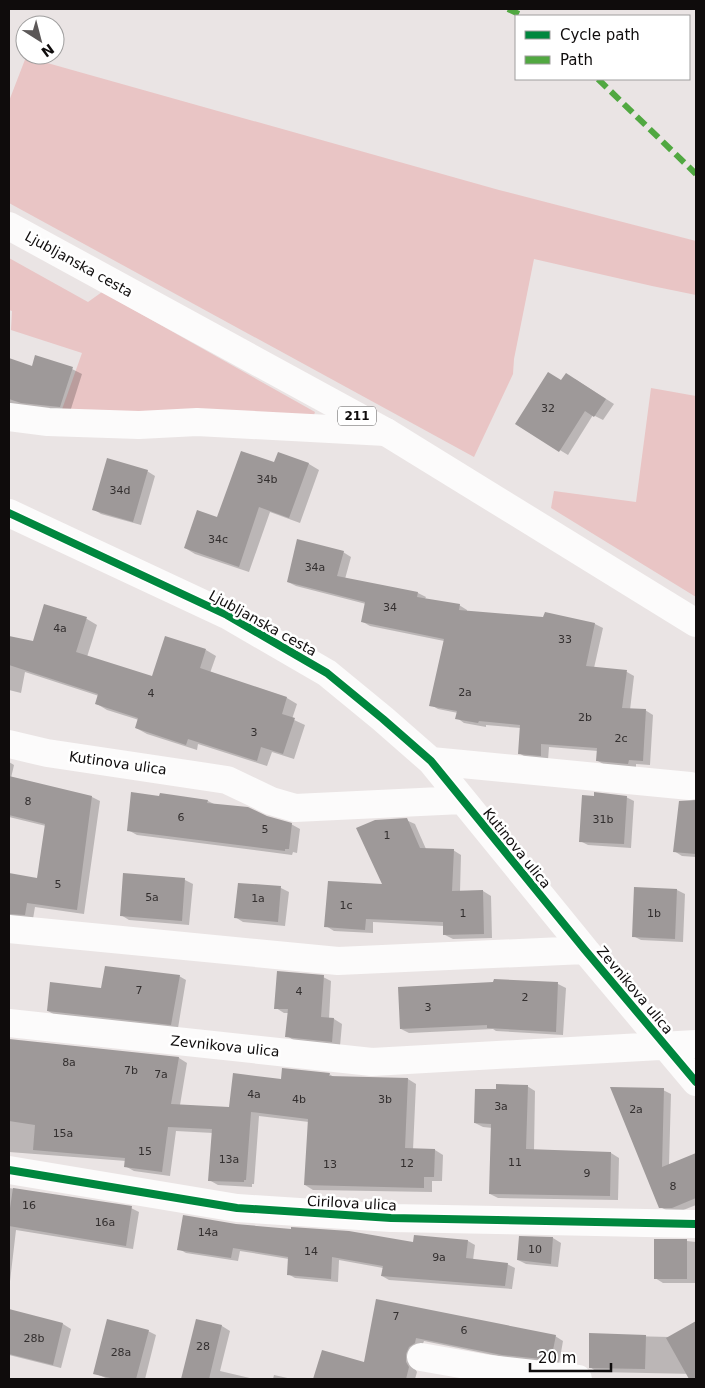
<svg xmlns="http://www.w3.org/2000/svg" width="705" height="1388" font-family="'DejaVu Sans',sans-serif">
	<style>
		.green { fill: #e9c5c5 }
		.shadow { fill: #0003 }
		.building { fill: #9e9999 }
		.lines { fill: none; stroke-linecap: round; stroke-linejoin: round }
		.minor { stroke: #fcfbfb; stroke-width: 28 }
		.primary { stroke: #fcfbfb; stroke-width: 28 }
		.quiet { stroke: #51a841; stroke-width: 6; stroke-dasharray: 12 6; stroke-linecap: butt }
		.cycleway-casing { stroke: #fff; stroke-width: 11 }
		.cycleway { stroke: #00873e; stroke-width: 8 }
		.labels { text-anchor: middle; dominant-baseline: central; stroke-width: 5; stroke-linejoin: round; paint-order: stroke }
		.number-label { font-size: 11px; fill: #332f2f }
		.shield { fill: #fff; stroke: #575555; stroke-width: 1 }
		.shield-label { font-size: 12px; font-weight: bold; fill: #0f0c0c }
		.street-label { font-size: 14px; fill: #0f0c0c; stroke: #fff }
	</style>
	<rect width="100%" height="100%" fill="#eae4e4"/>
	<!-- green -->
	<path class="green" d="M26 57 499 190 696 241V295L652 286 534 259 514 359 513 374 474 457 9 203V101Z
		M9 258 88 302 102 292 315 412 313 418 60 415 82 353 11 330 12 311 9 310Z
		M651 388 696 396V597L551 508 554 491 636 502Z"/>
	<!-- shadow -->
	<path class="shadow" d="M9 359 33 367 72 369 82 374 70 412 9 404Z
		M575 379 614 404 603 420 593 415 568 455 517 424 562 382Z
		M279 453 309 464 319 470 300 523 270 512 249 572 195 554 185 548 275 464Z
		M147 471 155 476 141 525 101 514 93 509Z
		M343 552 351 557 345 579 418 593 426 597 425 599 459 605 467 610V612L544 619 546 613 595 624 603 628 594 668 627 672 634 676 630 710H645L653 715 650 765 636 764V768L605 765 598 761V751L549 747 548 760 527 758 519 753 521 728 486 725V727L464 723 457 718 458 713 438 709 431 705 444 641 370 626 363 622 366 604 296 586 288 582Z
		M45 606 87 619 97 625 87 657 153 677 206 650 216 656 210 673 287 698 297 704 292 719 305 725 294 759 272 752 267 766 198 744 197 750 147 734 136 728 139 720 107 710 97 704 99 696 25 672 21 693 9 690V637L34 642Z
		M9 762 14 765 11 778 92 797 100 801 84 914 35 907 33 919 9 918V874L38 880 46 826 9 817Z
		M626 797 634 801 631 848 588 845 580 841Z
		M160 798 208 801 216 805 291 824 300 829 297 853 293 852 292 855 137 835 128 830Z
		M680 802 696 804V857L682 856 674 851Z
		M406 820 415 824 426 849 453 850 461 855 460 892 483 891 491 896 492 938 453 939 445 935 444 926 373 922V933L334 931 326 926 384 886Z
		M125 875 185 880 193 884 189 925 129 920 121 915Z
		M281 888 289 892 285 926 243 922 235 917Z
		M635 888 677 890 685 894 683 942 641 940 633 936Z
		M179 976 186 980 178 1028 55 1015 48 1011 102 989Z
		M323 977 331 981 329 1019H334L342 1024 340 1046 295 1041 287 1036 289 1013H284L276 1008Z
		M558 984 566 988 563 1035 496 1031 493 1029 409 1033 401 1029Z
		M9 1040 179 1058 187 1063 180 1105 230 1108 283 1081 329 1074 334 1077 408 1079 416 1084 413 1150H435L443 1155 442 1181H432V1192L313 1190 305 1185 309 1122 259 1116 254 1184H252V1187L218 1185 209 1180 213 1133 176 1131 170 1176 134 1171 125 1166 126 1161 9 1152Z
		M527 1086 535 1091 534 1150 611 1153 619 1158 618 1200 498 1198 490 1194 493 1128 483 1127 475 1123 497 1090Z
		M663 1090 671 1094 669 1165 694 1155 696 1156V1205L681 1211H668L660 1207Z
		M9 1188 131 1208 139 1212 133 1249 16 1230 9 1290Z
		M236 1225 414 1243 468 1241 475 1245 473 1260 507 1264 515 1268 512 1289 389 1280 382 1276 383 1268 339 1260 338 1282 295 1278 288 1274 289 1259 240 1251 238 1261 186 1253 179 1249Z
		M553 1238 561 1243 558 1267 526 1264 518 1260Z
		M687 1241 696 1242V1283H663L655 1278Z
		M377 1301 555 1336 563 1341 559 1364 508 1358 424 1341 414 1367 417 1372 415 1379H314L323 1352 365 1364Z
		M12 1312 63 1324 71 1329 61 1368 9 1355V1326Z
		M197 1321 222 1326 230 1331 220 1371 254 1379H182Z
		M696 1322V1374L597 1372 590 1367V1335L670 1337Z
		M148 1331 156 1335 145 1379H108L94 1373Z
		M274 1375 292 1379H273Z"/>
	<!-- building -->
	<path class="building" d="M35 355 73 367 60 407 21 403 9 399V358L32 366Z
		M548 372 561 380 566 373 606 399 594 417 585 411 559 452 515 424Z
		M241 451 274 462 278 452 309 463 289 518 259 507 239 567 184 548 197 510 217 517Z
		M107 458 148 470 133 522 92 510Z
		M297 539 344 551 337 576 418 592 417 597 460 604 459 610 543 617 545 612 595 623 586 666 627 670 622 708 646 709 643 761 629 760 628 764 596 761 597 748 541 744V756L518 754 520 725 479 721 478 723 455 719 457 711 429 706 444 639 361 622 365 602 287 582Z
		M44 604 87 617 76 652 152 676 165 636 206 649 200 668 287 697 282 714 295 718 283 754 261 747 257 761 188 739 186 745 135 728 138 718 95 704 98 694 9 665V636L33 641Z
		M9 776 92 796 77 910 27 903 25 915 9 914V873L37 878 45 824 9 815Z
		M131 792 159 796 160 793 208 800 207 803 248 807 267 816 292 823 289 849H285V851L127 831Z
		M594 792 627 796 624 844 579 842 582 795 594 796Z
		M696 800V854L673 852 679 801Z
		M407 818 420 848 454 849 452 891 483 890 484 934 443 935V922L366 919 365 930 324 927 328 881 382 884 356 828 375 820Z
		M123 873 185 878 182 921 120 916Z
		M238 883 281 886 278 922 234 918Z
		M634 887 677 889 675 939 632 937Z
		M105 966 180 975 171 1025 47 1011 50 982 101 988Z
		M277 971 324 975 321 1017 334 1018 332 1042 285 1037 288 1009H274Z
		M494 979 558 982 556 1032 487 1028V1025L400 1029 398 987 493 982Z
		M9 1039 179 1057 171 1104 229 1107 233 1073 281 1079 282 1068 330 1073 329 1076 408 1078 405 1148 435 1149 434 1177H424V1188L304 1185 308 1119 251 1112 246 1180H244V1182L208 1181 212 1129 168 1127 162 1172 124 1167 125 1158 33 1150 35 1125 9 1121Z
		M496 1084 528 1085 526 1149 611 1152 610 1196 489 1194 491 1124 474 1123 475 1089H496Z
		M610 1087 664 1088 662 1167 696 1153V1198L672 1208H659Z
		M13 1188 132 1206 126 1246 9 1226V1215Z
		M183 1215 236 1224 291 1229V1227L349 1231 413 1242 414 1235 468 1240 466 1258 508 1263 505 1286 381 1276 383 1266 332 1257 331 1279 287 1275 288 1257 233 1248 231 1258 177 1250Z
		M519 1236 553 1237 551 1264 517 1260Z
		M654 1239H687V1279H654Z
		M376 1299 556 1335 551 1360 502 1355 416 1338 415 1343 409 1347 406 1354V1362L409 1367 406 1379H313L322 1350 364 1362Z
		M9 1309 63 1323 53 1365 9 1354Z
		M107 1319 149 1330 136 1379H115L93 1374Z
		M196 1319 222 1325 209 1379H181Z
		M696 1321V1379H689L666 1338Z
		M589 1333 646 1335 645 1369 589 1368Z"/>
	<g class="lines">
		<!-- minor -->
		<path class="minor" d="M9 417 48 422 139 425 197 422 386 432
			M9 513 227 615 327 673 383 719 431 761 585 950 696 1082
			M9 744 47 753 227 780 271 801 295 808 462 800
			M431 761 690 786
			M9 929 338 961 585 950
			M9 1023 372 1062 696 1044
			M9 1170 237 1208 391 1218 696 1224
			M421 1357 489 1369 578 1379"/>
		<!-- primary -->
		<path class="primary" d="M9 226 386 432 696 623"/>
		<!-- quiet -->
		<path class="quiet" d="M508 9 523 16
			M598 79 696 174"/>
		<defs>
			<path id="cycleway" d="M9 513 227 615 327 673 383 719 431 761 585 950 696 1082
				M9 1170 237 1208 391 1218 696 1224"/>
		</defs>
		<!-- cycleway casing -->
		<use href="#cycleway" class="cycleway-casing"/>
		<!-- cycleway -->
		<use href="#cycleway" class="cycleway"/>
	</g>
	<g class="labels">
		<!-- number labels -->
		<g class="number-label">
			<text x="548" y="408">32</text>
			<text x="267" y="479">34b</text>
			<text x="120" y="490">34d</text>
			<text x="218" y="539">34c</text>
			<text x="315" y="567">34a</text>
			<text x="390" y="607">34</text>
			<text x="60" y="628">4a</text>
			<text x="565" y="639">33</text>
			<text x="465" y="692">2a</text>
			<text x="151" y="693">4</text>
			<text x="585" y="717">2b</text>
			<text x="254" y="732">3</text>
			<text x="621" y="738">2c</text>
			<text x="28" y="801">8</text>
			<text x="181" y="817">6</text>
			<text x="603" y="819">31b</text>
			<text x="265" y="829">5</text>
			<text x="387" y="835">1</text>
			<text x="58" y="884">5</text>
			<text x="152" y="897">5a</text>
			<text x="258" y="898">1a</text>
			<text x="346" y="905">1c</text>
			<text x="463" y="913">1</text>
			<text x="654" y="913">1b</text>
			<text x="139" y="990">7</text>
			<text x="299" y="991">4</text>
			<text x="525" y="997">2</text>
			<text x="428" y="1007">3</text>
			<text x="69" y="1062">8a</text>
			<text x="131" y="1070">7b</text>
			<text x="161" y="1074">7a</text>
			<text x="254" y="1094">4a</text>
			<text x="299" y="1099">4b</text>
			<text x="385" y="1099">3b</text>
			<text x="501" y="1106">3a</text>
			<text x="636" y="1109">2a</text>
			<text x="63" y="1133">15a</text>
			<text x="145" y="1151">15</text>
			<text x="229" y="1159">13a</text>
			<text x="515" y="1162">11</text>
			<text x="407" y="1163">12</text>
			<text x="330" y="1164">13</text>
			<text x="587" y="1173">9</text>
			<text x="673" y="1186">8</text>
			<text x="29" y="1205">16</text>
			<text x="105" y="1222">16a</text>
			<text x="208" y="1232">14a</text>
			<text x="535" y="1249">10</text>
			<text x="311" y="1251">14</text>
			<text x="439" y="1257">9a</text>
			<text x="396" y="1316">7</text>
			<text x="464" y="1330">6</text>
			<text x="34" y="1338">28b</text>
			<text x="203" y="1346">28</text>
			<text x="121" y="1352">28a</text>
		</g>
		<!-- shield labels -->
		<rect class="shield" x="338" y="406.5" width="38" height="19" rx="4"/>
		<g class="shield-label">
			<text x="357" y="416">211</text>
		</g>
		<!-- street labels -->
		<g class="street-label">
			<text transform="translate(79 264) rotate(29)">Ljubljanska cesta</text>
			<text transform="translate(263 623) rotate(29)">Ljubljanska cesta</text>
			<text transform="translate(118 763) rotate(8)">Kutinova ulica</text>
			<text transform="translate(517 848) rotate(51)">Kutinova ulica</text>
			<text transform="translate(635 990) rotate(50)">Zevnikova ulica</text>
			<text transform="translate(225 1046) rotate(6)">Zevnikova ulica</text>
			<text transform="translate(352 1203) rotate(3)">Cirilova ulica</text>
		</g>
	</g>
	<!-- border -->
	<rect width="705" height="1388" fill="none" stroke="#0f0c0c" stroke-width="20"/>
	<!-- legend -->
	<rect x="515" y="15" width="175" height="65" fill="#ffffff" stroke="#9f9e9e"/>
	<rect x="525" y="31" width="25" height="8" fill="#00873e" stroke="#9f9e9e"/>
	<text x="560" y="40" font-size="15" fill="#0f0c0c">Cycle path</text>
	<rect x="525" y="56" width="25" height="8" fill="#51a841" stroke="#9f9e9e"/>
	<text x="560" y="65" font-size="15" fill="#0f0c0c">Path</text>
	<!-- north arrow -->
	<g transform="translate(40 40) rotate(144)"><circle r="24" fill="#ffffff" stroke="#9f9e9e"/>
	<path d="M0-4L9 19L0 12L-9 19Z" fill="#5c5858"/>
	<text y="-8" font-size="14" font-weight="bold" text-anchor="middle" fill="#0f0c0c">N</text>
	</g>
	<!-- scale -->
	<path d="M530 1363v8h81v-8" fill="none" stroke="#0f0c0c" stroke-width="2.5"/>
	<text x="538" y="1363" font-size="15" fill="#0f0c0c" stroke="#ffffff" stroke-width="4" paint-order="stroke">20 m</text>
</svg>
